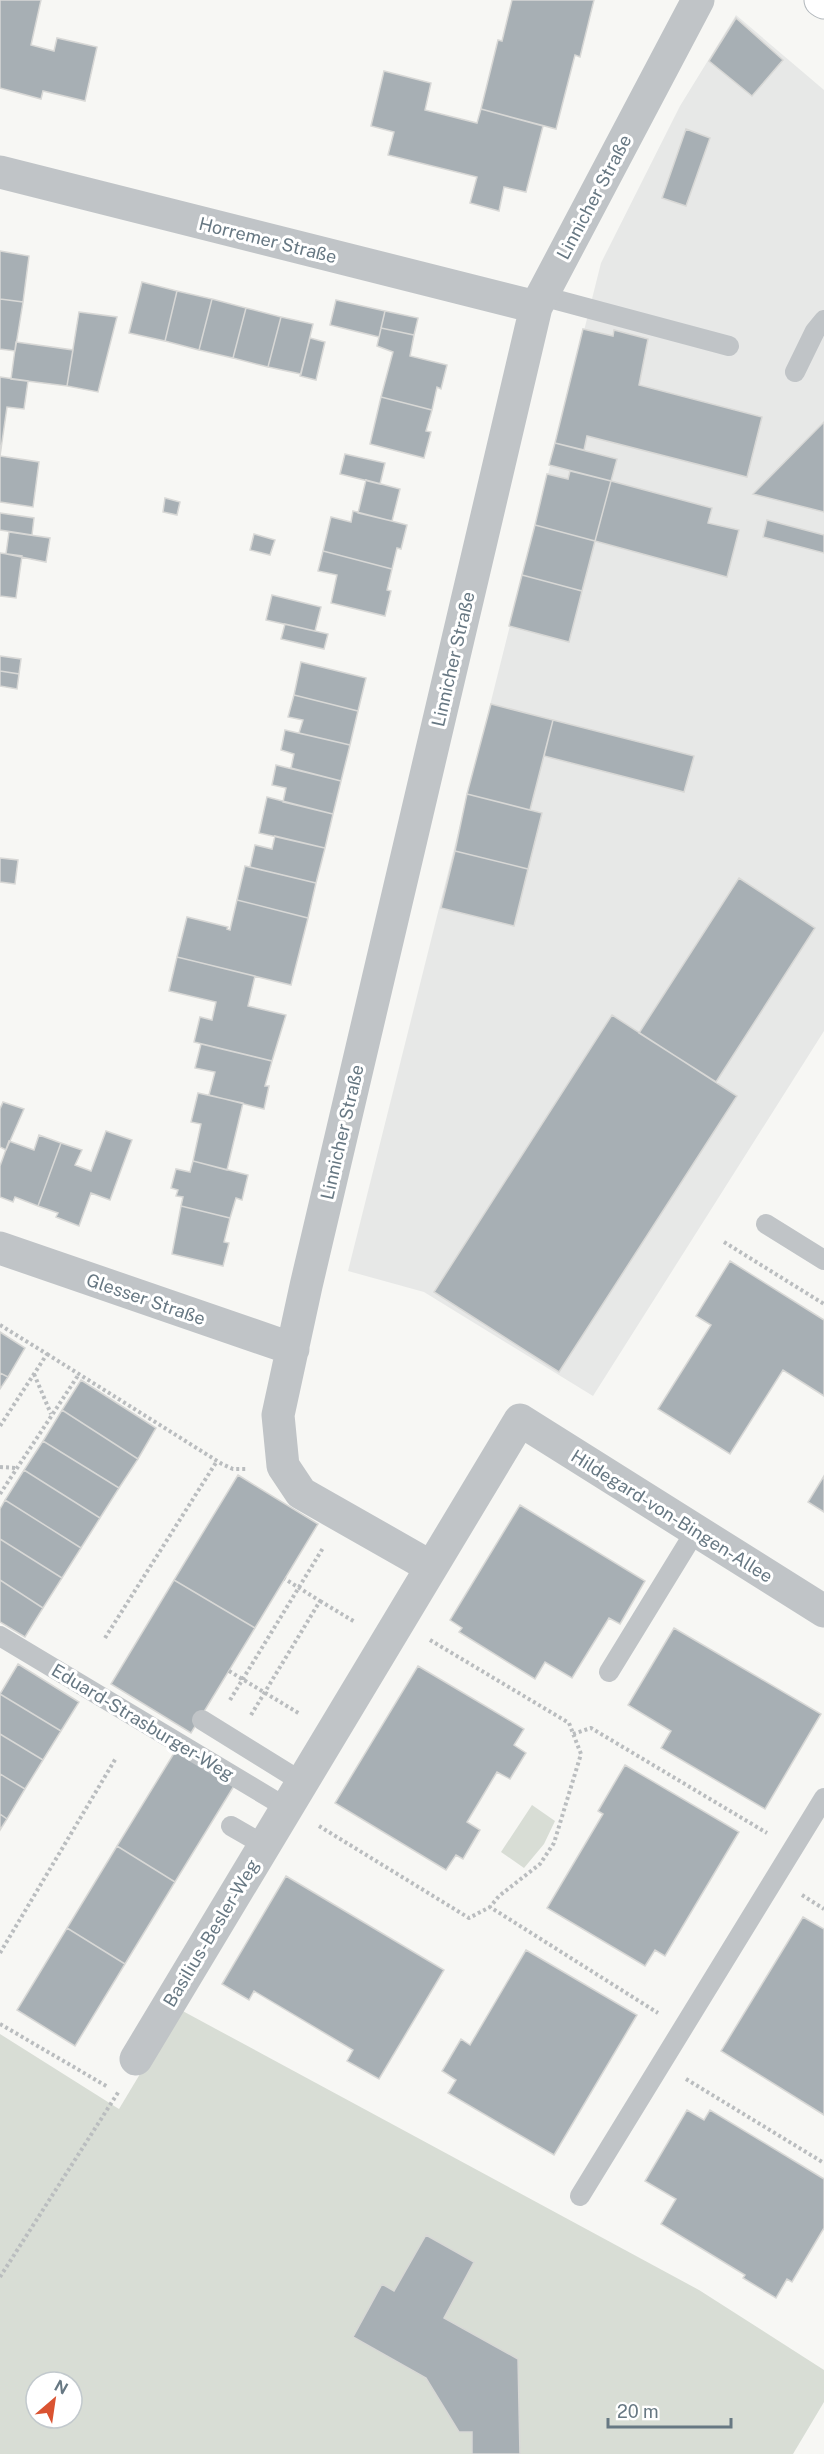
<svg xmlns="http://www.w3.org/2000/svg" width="824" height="2454" font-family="'Public Sans',sans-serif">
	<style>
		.built { fill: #e7e8e7 }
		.green { fill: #d8ddd5; fill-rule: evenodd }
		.building { fill: #a7afb4; stroke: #d8d8d6; stroke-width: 1.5 }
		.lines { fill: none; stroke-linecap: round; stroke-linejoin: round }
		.secondary-casing { stroke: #b2b8bc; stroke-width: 35 }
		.path { stroke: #babdbf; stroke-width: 4; stroke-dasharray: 3 3; stroke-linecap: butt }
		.lane { stroke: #c0c4c7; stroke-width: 20 }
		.street { stroke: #c0c4c7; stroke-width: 33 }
		.secondary { stroke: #fff; stroke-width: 33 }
		.labels { text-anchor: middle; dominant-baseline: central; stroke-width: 6; stroke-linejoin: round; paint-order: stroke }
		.street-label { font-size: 18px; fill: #677883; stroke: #fff }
	</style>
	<rect width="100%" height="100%" fill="#f7f7f4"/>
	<!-- built -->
	<path class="built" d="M736 15 824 90V1031L593 1396 424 1292 348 1271 601 263 680 106Z"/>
	<!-- green -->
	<path class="green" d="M532 1805 555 1821 544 1844 524 1868 501 1852Z
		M179 2009 699 2290 824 2370V2402L793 2454H0V2034L119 2109ZM36 2382H72V2418H36Z"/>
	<!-- building -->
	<path class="building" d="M0 0H41L31 45 54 51 57 38 97 47 85 101 43 91 41 99 0 88Z
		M512 0H594L580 57 575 55 556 129 481 109 498 40 502 41Z
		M736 18 783 60 752 96 709 61Z
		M384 71 431 83 425 110 477 123 481 109 543 126 526 192 504 187 499 211 470 203 477 177 388 155 394 132 371 126Z
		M686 129 710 138 686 206 662 198Z
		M0 251 29 256 23 302 0 299Z
		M142 282 177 291 165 341 129 333Z
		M177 291 212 299 199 350 165 341Z
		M0 299 23 302 15 351 0 349Z
		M212 299 246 308 233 358 199 350Z
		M336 300 385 311 379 337 330 325Z
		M246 308 281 317 268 367 233 358Z
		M385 311 418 318 414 335 381 328Z
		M79 312 117 317 98 392 67 386Z
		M281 317 313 324 301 374 268 367Z
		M381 328 414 335 410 356 447 365 441 389 437 387 432 410 381 397 393 352 377 346Z
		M583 329 613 336 614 330 648 339 639 385 762 417 747 477 587 436 584 450 555 443Z
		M310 338 325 342 316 380 300 376Z
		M16 342 73 350 67 386 11 379Z
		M0 377 28 381 24 409 7 407 0 456Z
		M381 397 432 410 426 431 431 432 424 458 370 444Z
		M824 422V512L753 494Z
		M555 443 617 459 611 481 549 465Z
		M345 454 385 463 380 484 340 474Z
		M0 456 39 462 33 507 0 502Z
		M570 471 611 481 595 541 535 525 547 474 568 479Z
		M366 480 400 489 392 521 358 513Z
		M611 481 712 508 708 523 739 530 727 577 595 541Z
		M165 498 180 502 177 515 163 512Z
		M353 511 407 525 401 549 397 548 392 569 323 551 331 517 351 522Z
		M0 513 34 518 32 535 0 530Z
		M767 520 824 535V553L763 537Z
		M535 525 595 541 582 591 522 575Z
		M9 532 50 538 46 562 6 554Z
		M254 534 275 540 270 555 250 550Z
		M323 551 392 569 387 590 391 591 385 616 331 603 337 575 318 571Z
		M0 553 22 556 16 598 0 596Z
		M522 575 582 591 569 642 509 626Z
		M272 595 321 607 315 631 266 620Z
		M285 624 328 634 324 649 281 639Z
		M0 656 21 659 19 674 0 671Z
		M301 662 366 678 358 711 294 695Z
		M0 671 19 674 17 689 0 686Z
		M294 695 358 711 350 745 299 733 303 720 288 717Z
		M491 704 553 720 530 810 467 794Z
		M553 720 694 756 684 792 544 756Z
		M285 730 350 745 341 781 291 768 294 754 281 750Z
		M276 765 341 781 333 814 283 802 286 788 272 785Z
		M467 794 542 813 528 869 455 851Z
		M267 797 333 814 325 848 259 833Z
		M275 836 325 848 316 883 250 867 255 845 272 849Z
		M455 851 528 869 514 926 441 908Z
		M0 858 18 860 15 884 0 882Z
		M245 866 316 883 308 918 237 900Z
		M739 878 815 928 716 1082 639 1033Z
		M237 900 308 918 291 985 177 957 187 917 228 927 227 929 230 930Z
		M177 957 255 976 248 1006 286 1015 272 1061 194 1042 200 1017 212 1020 216 1002 169 991Z
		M612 1015 737 1096 559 1372 434 1292Z
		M201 1044 272 1061 265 1086H269L264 1109 209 1095 215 1072 195 1068Z
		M198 1093 243 1103 227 1170 193 1161 201 1124 191 1122Z
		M3 1102 24 1109 6 1150 0 1147V1109Z
		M106 1131 132 1140 110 1200 91 1193 79 1226 56 1217 58 1213 38 1206 61 1143 82 1150 75 1165 91 1171Z
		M39 1135 61 1143 38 1206 15 1197 13 1202 0 1197V1166L9 1141 34 1150Z
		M193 1161 248 1175 242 1200 236 1198 230 1218 181 1206 183 1197 176 1196 178 1190 171 1188 176 1169 190 1172Z
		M181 1206 230 1218 224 1242 229 1243 223 1266 172 1254Z
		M730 1261 824 1320V1396L783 1370 730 1454 658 1409 711 1325 696 1316Z
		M0 1332 25 1348 8 1377 0 1373Z
		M0 1373 8 1377 0 1389Z
		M81 1380 156 1428 138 1459 62 1410Z
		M62 1410 138 1459 119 1488 43 1441Z
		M43 1441 119 1488 100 1518 24 1470Z
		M24 1470 100 1518 81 1548 5 1500Z
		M238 1475 318 1524 255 1628 174 1580Z
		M824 1476V1512L808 1502Z
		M5 1500 81 1548 62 1578 0 1539V1509Z
		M520 1505 645 1581 620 1624 609 1618 572 1678 545 1662 535 1679 459 1632 462 1628 450 1620Z
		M0 1539 62 1578 43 1608 0 1580Z
		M0 1580 43 1608 25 1637 0 1622Z
		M174 1580 255 1628 191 1733 111 1684Z
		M674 1628 821 1714 765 1809 661 1748 671 1731 628 1705Z
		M18 1664 79 1702 61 1731 0 1694Z
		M418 1666 524 1729 514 1745 526 1753 510 1779 497 1772 467 1822 480 1830 463 1859 456 1855 446 1870 335 1803Z
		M0 1694 61 1731 43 1760 0 1734Z
		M0 1734 43 1760 25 1789 0 1774Z
		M176 1750 234 1786 175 1882 117 1846Z
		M625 1765 739 1832 665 1956 655 1950 645 1966 547 1908 603 1814 598 1811Z
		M0 1774 25 1789 7 1819 0 1814Z
		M0 1814 7 1819 0 1830Z
		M117 1846 175 1882 125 1964 67 1928Z
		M286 1876 444 1970 379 2079 347 2061 353 2050 254 1991 249 2000 222 1984Z
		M803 1917 824 1929V2115L721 2051Z
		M67 1928 125 1964 75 2046 17 2010Z
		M526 1950 637 2015 554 2155 448 2093 456 2080 442 2071 461 2039 470 2045Z
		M687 2110 704 2120 710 2110 824 2179V2228L792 2282 787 2279 776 2298 743 2278 745 2275 661 2224 676 2199 645 2181Z
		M426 2235 474 2262 444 2318 518 2359 520 2454H472V2432H459L426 2378 353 2337 382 2284 394 2291Z"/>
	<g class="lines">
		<defs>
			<path id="secondary" d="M821 0 824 2"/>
		</defs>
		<!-- secondary casing -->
		<use href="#secondary" class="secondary-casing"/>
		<!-- path -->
		<path class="path" d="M724 1242 824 1304
			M0 1325 47 1354 0 1426
			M47 1354 222 1464 233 1469H247
			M34 1374 51 1414
			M0 1467 17 1468
			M0 1494 79 1374
			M320 1601 355 1622
			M105 1638 217 1461
			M430 1640 569 1723 581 1754 554 1843 540 1864 499 1896 490 1907 658 2013
			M229 1671 300 1714
			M230 1700 323 1548
			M251 1715 320 1601 285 1579
			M573 1734 591 1728 767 1833
			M319 1826 469 1918 490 1907
			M802 1895 824 1909
			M0 1953 116 1758
			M0 2024 108 2087
			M686 2079 824 2163
			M0 2277 119 2091"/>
		<!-- lane -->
		<path class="lane" d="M542 296 729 346
			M795 372 815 331 824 320
			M766 1224 824 1260
			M0 1636 287 1808
			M609 1672 696 1530
			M202 1720 302 1782
			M231 1826 264 1845
			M580 2196 824 1798"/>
		<!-- street -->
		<path class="street" d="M0 172 536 307
			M0 1248 293 1349
			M431 1567 301 1493 283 1466 278 1415 306 1286 536 307 698 0
			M136 2059 520 1420 824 1611"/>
		<!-- secondary -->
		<use href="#secondary" class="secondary"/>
	</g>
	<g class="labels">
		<!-- street labels -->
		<g class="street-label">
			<text transform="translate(594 197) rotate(-62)">Linnicher Straße</text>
			<text transform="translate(268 240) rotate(14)">Horremer Straße</text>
			<text transform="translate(453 659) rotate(-77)">Linnicher Straße</text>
			<text transform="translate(342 1132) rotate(-77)">Linnicher Straße</text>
			<text transform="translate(146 1299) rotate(19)">Glesser Straße</text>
			<text transform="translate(672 1516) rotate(32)">Hildegard-von-Bingen-Allee</text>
			<text transform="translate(143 1722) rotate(31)">Eduard-Strasburger-Weg</text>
			<text transform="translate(211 1933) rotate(-59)">Basilius-Besler-Weg</text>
		</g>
	</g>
	<!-- north arrow -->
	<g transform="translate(54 2400) rotate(29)"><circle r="28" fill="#ffffff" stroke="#c2c9cd" stroke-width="1.5"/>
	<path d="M0-4.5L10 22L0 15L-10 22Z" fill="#da5331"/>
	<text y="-9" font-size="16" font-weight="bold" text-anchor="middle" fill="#677883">N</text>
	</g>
	<!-- scale -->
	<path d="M608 2418v9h123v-9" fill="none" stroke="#677883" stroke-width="3"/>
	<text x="617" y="2418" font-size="18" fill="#677883" stroke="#ffffff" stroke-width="4.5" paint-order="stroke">20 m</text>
</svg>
